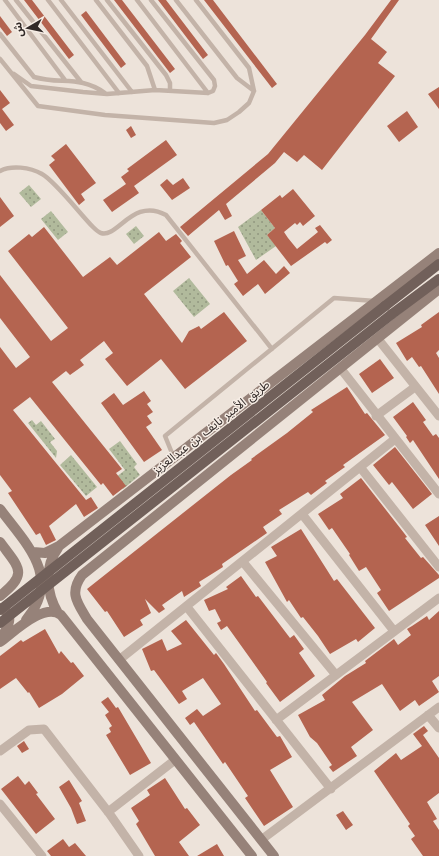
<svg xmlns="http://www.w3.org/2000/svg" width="439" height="856" font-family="'Work Sans','Noto Sans Arabic',sans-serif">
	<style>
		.grass { fill: url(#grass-dots) }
		.building { fill: #b46450 }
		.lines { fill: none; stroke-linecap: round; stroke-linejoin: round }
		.lane { stroke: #c3b3a8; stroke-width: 4.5 }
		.street { stroke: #c3b3a8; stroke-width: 9 }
		.secondary { stroke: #968279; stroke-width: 10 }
		.primary { stroke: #71605a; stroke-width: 10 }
		.primary-bridge { stroke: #71605a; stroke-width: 10 }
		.labels { text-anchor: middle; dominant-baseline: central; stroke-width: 3; stroke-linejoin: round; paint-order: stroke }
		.street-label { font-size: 12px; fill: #312927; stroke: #f6ede5 }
	</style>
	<defs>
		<pattern id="grass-dots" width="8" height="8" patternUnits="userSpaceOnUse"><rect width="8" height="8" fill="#b1ba9c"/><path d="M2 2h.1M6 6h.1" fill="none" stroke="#91977f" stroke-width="1.8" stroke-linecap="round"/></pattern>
	</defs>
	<rect width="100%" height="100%" fill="#ede3da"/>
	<!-- grass -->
	<path class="grass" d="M29 185 41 199 31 207 19 193Z
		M261 210 275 228 267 235 276 246 256 260 238 227Z
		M51 211 68 232 58 240 41 219Z
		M136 226 144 236 134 244 126 234Z
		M189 278 210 304 194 317 173 291Z
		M32 420 36 425 41 421 55 439 50 442 57 451 56 458 28 423Z
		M120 441 137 464 134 467 140 475 123 489 115 478 125 470 109 449Z
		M71 455 97 487 86 496 60 465Z"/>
	<!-- building -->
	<path class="building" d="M24 0H32L74 55 69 59Z
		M114 0H122L175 69 170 73Z
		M158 0H166L208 55 203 59Z
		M204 0H213L277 84 272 88Z
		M391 0H399L371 39 387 52 378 63 395 76 322 170 304 155 297 162 284 152 275 163 226 204 232 216 225 220 219 210 188 236 180 227 268 154 365 35Z
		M86 11 126 64 121 68 81 15Z
		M0 16 12 32 7 36 0 27Z
		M439 87V109L428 94Z
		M0 90 10 103 2 109 14 125 6 131 0 123Z
		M407 111 418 127 399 142 387 126Z
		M131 126 136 135 131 138 126 130Z
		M166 140 177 155 134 186 139 193 112 212 103 200 126 184 121 177 129 171 127 169Z
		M66 144 96 183 81 194 85 200 79 205 49 165 55 160 51 156Z
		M183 178 190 188 172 200 160 185 167 179 173 185Z
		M293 189 315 216 303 226 300 222 297 225 295 223 284 232 288 238 297 249 318 232 315 228 320 225 332 240 327 244 325 242 291 266 267 235 275 228 261 210 280 195 282 198Z
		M0 197 14 216 0 227Z
		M44 227 83 277 110 257 117 265 159 232 166 241 176 234 182 241 180 243 191 257 144 294 182 343 189 331 199 326 201 329 224 312 247 341 185 389 161 359 127 386 105 359 113 353 104 341 80 360 84 365 70 375 66 371 52 382 122 469 116 473 126 486 113 496 103 483 101 485 30 397 13 410 86 500 91 497 98 508 84 517 76 504 49 526 56 540 46 545 40 533 36 535 8 493 12 491 0 475V347L16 368 30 357 0 318V275L51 341 68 328 8 251 29 234 32 237Z
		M234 231 246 256 238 260 247 274 264 260 276 274 284 266 290 273 265 294 258 284 243 296 234 284 238 281 228 265 226 266 214 241Z
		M439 312V350L436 353 439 358V394L421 366 419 367 412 357 407 361 396 343 422 327 421 325Z
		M380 359 394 378 372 393 359 374Z
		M347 387 365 414 367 413 385 435 343 465 345 467 325 481 327 483 311 495 308 492 279 510 282 514 263 527 267 533 222 564 223 567 199 582 201 586 184 597 182 591 162 605 165 609 159 613 145 599 151 613 140 620 143 625 124 637 107 611 105 612 87 589 231 475 252 460 251 459 287 433 313 412 311 410Z
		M144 391 151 401 147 404 153 412 147 416 152 423 146 427 162 450 144 462 101 403 114 393 123 405Z
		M413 402 426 420 423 422 433 436 436 434 439 438V479L413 440 410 443 406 437 407 436 393 417Z
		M395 447 432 494 413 509 392 482 389 485 373 465Z
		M361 478 404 533 407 537 405 538 421 558 423 557 439 575V578L389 611 377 593 381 590 366 567 359 571 349 555 350 554 332 528 329 530 318 514 343 498 340 494Z
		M439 516V546L425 525Z
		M301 529 334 581 337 579 375 628 358 642 356 639 330 654 318 636 303 617 301 618 289 600 287 602 265 562 277 556 271 547Z
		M241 576 256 597 258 596 290 638 294 635 304 649 299 653 315 676 280 702 266 683 267 682 227 626 221 630 217 623 221 621 215 609 209 611 204 600 228 589 226 587Z
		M439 611V676L432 681 439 692 419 706 415 700 400 711 382 684 352 702 373 730 351 747 357 756 333 772 329 767 332 765 317 743 310 737 298 715 325 700 322 695 345 676 366 663 365 661 394 639 398 645 411 635 407 629 412 626 427 616 429 620Z
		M186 620 214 655 216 653 224 664 255 711 257 710 277 737 280 736 292 757 270 770 293 807 264 826 245 798 248 796 225 762 223 764 194 722 190 725 185 718 197 709 203 716 221 704 203 678 182 691 187 699 179 704 154 670 151 671 142 649 162 639 167 651 182 644 171 631Z
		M45 629 59 654 61 651 71 663 73 662 84 676 62 694 39 708 29 692 28 693 16 678 0 689V656L21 640 23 642Z
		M108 697 116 708 118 707 151 763 130 775 106 735 111 732 109 728 112 726 105 715 109 712 101 702Z
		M424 726 428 731 423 735 439 758V793L427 802 437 819 433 821 439 830V856H423L411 839 415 836 408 826 410 824 374 771 396 753 401 760 422 746 413 734Z
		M24 741 29 749 22 753 17 746Z
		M18 776 25 785 29 781 38 793 36 794 55 819 36 834 1 789Z
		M165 778 185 809 187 808 200 825 179 842 189 856H155L136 824 139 821 131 808 150 795 147 790Z
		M69 780 82 801 79 803 86 821 77 824 71 808 59 787Z
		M343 811 353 825 346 830 336 815Z
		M63 839 69 847 75 843 86 856H51L47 851Z
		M217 844 224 856H197Z"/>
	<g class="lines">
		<!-- lane -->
		<path class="lane" d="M5 0 65 80
			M16 0 81 82
			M48 0 119 93
			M61 0 132 92
			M96 0 147 66 155 90
			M107 0 166 75 170 83V91
			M137 0 208 93
			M176 0 237 78 254 91
			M0 34 34 77C61 85 79 75 105 93
			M0 59 38 106 105 115 214 123 227 120 239 112 249 103 254 91 249 68 196 0
			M14 74 31 86 83 92 107 94 155 90 208 93 213 91 215 86 214 80 151 0
			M0 171C11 165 30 167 42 174 55 181 81 215 93 227 95 229 98 232 101 233 118 238 133 197 166 215L272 349
			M174 458 165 436 334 298 375 301"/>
		<!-- street -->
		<path class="street" d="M378 339 439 416
			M341 369 439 494
			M376 416 415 387
			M360 467 439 567
			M302 514 394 631
			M243 562 336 675
			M187 607 331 789
			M119 660 395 439
			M428 715 439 728
			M276 720 439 598
			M0 751 29 730 44 729 109 813 139 856
			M0 804 42 856
			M108 812 175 760
			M261 840 439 707"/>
		<!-- secondary -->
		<path class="secondary" d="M0 509C27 545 62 577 26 620
			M0 542C19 568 29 573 0 596
			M33 552 45 553 59 546 439 253
			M0 608C16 614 8 629 0 638
			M58 613C46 593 44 567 58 548
			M0 642C14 632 44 602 61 615L252 856
			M274 856 87 619C77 602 69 593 82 575L439 289"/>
		<!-- primary -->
		<path class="primary" d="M385 306 439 264
			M392 314 439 279"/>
		<!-- primary-bridge -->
		<path class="primary-bridge" d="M0 610 385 306
			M0 623 392 314"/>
	</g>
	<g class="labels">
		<!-- street labels -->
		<g class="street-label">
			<text transform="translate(211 427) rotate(-38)">طريق الأمير نايف بن عبدالعزيز</text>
		</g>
	</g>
	<!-- north arrow -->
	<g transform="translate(28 28) rotate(261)" stroke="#f6ede5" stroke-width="3" paint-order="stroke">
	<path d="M0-3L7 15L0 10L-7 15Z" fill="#312927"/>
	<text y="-6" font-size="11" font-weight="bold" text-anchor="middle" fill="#312927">ش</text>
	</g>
</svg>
